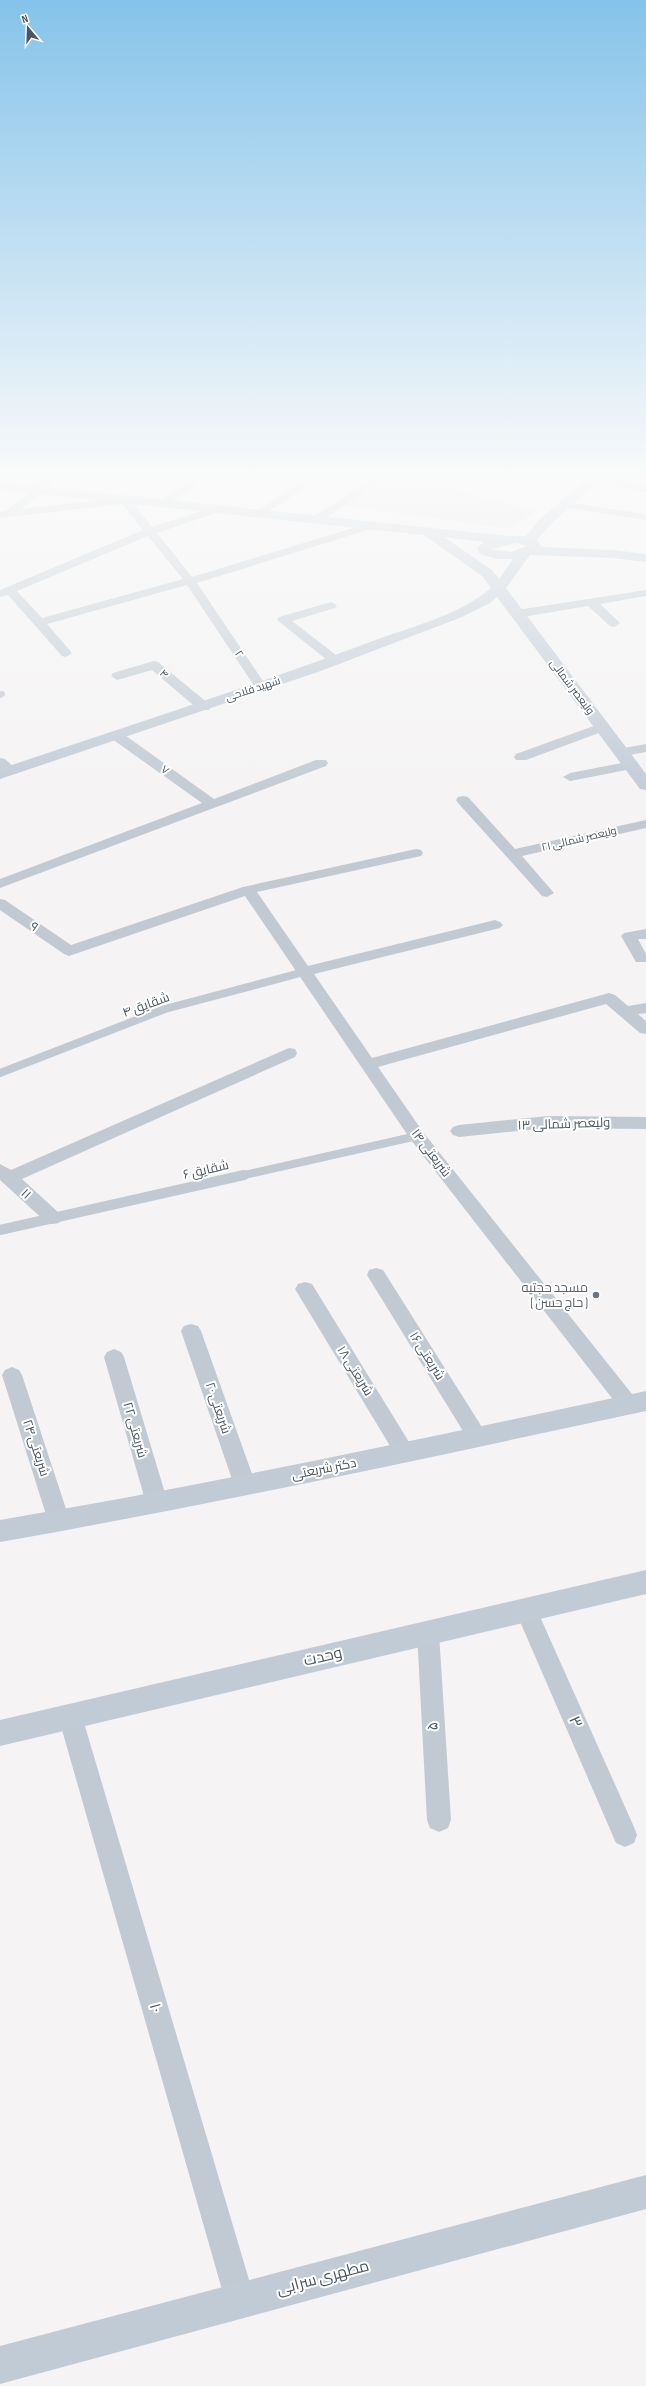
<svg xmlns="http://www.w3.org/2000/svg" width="646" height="2386" font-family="'Sofia Sans Condensed',Cairo,sans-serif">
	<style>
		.education { fill: #e6e4e5 }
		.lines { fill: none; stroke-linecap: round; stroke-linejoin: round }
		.lane-far2 { stroke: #c1cad2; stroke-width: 6 }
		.lane-far1 { stroke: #c1cad2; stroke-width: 8 }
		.lane { stroke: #c1cad2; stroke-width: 10 }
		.street { fill: #c1cad2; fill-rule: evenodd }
		.secondary { fill: #c1cbd6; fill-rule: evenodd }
		.worship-dot { fill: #6b7280; stroke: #fff; stroke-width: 1.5 }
		.labels { text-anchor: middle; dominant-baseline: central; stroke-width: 4; stroke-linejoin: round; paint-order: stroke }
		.far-street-label { font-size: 11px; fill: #4a5661; stroke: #fff }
		.street-label { font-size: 13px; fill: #4a5661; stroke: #fff }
		.worship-label { font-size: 13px; fill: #5b616d; stroke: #fff; text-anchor: end }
		.near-street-label { font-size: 16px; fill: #4a5661; stroke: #fff }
	</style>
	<rect width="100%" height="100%" fill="#f5f3f3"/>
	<!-- education -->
	<path class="education" d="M396 473 537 511 510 529 344 505Z"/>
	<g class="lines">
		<!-- lane-far2 -->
		<path class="lane-far2" d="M0 695 2 694"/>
		<!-- lane-far1 -->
		<path class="lane-far1" d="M0 1073 165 1009 304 972
			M240 1176 417 1136"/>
		<!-- lane -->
		<path class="lane" d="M0 1230 244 1175"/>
		<!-- street -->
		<path class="street" d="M54 472H67L41 488 43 490 42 492 21 509 125 497 129 498 152 527 214 507H222V511L157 533 192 577 366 524H374L375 526 374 528 197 583 267 687 261 691 257 690 187 585 47 624 72 653 66 657 62 656 8 595 0 597V590L143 530 122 504 0 518V512L6 511 29 492 26 489 27 487ZM148 536 183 579 42 618 17 591Z
			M205 472H218L164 506 160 507 155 504Z
			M316 472H329L263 515H255L254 513Z
			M381 472H394L320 522H312V518Z
			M594 476 646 486V492L590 481 589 479Z
			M566 502 646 514V520L562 507 561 505Z
			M646 590V596L600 604 620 623 614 627 610 626 588 606 517 618 511 614 517 610Z
			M331 602 335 604 337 606 335 608 292 621 340 658 342 661 340 664H332L277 620 279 617Z
			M154 661 158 662 209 704 210 707 209 710H199L152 670 117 680 111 676 113 673Z
			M602 723 609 727 607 730 526 760H516L514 757 516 754Z
			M117 732 122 733 214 799 316 760H326L328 763 326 766 0 888V879L202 803 112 739 110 736Z
			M646 744V752L623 756 616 752 618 749Z
			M0 758 5 759 18 771 16 774H6L0 769Z
			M632 761 637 762 639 765 637 768 570 781 563 777 570 773Z
			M463 796 468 797 515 849 646 820V828L522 856 554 893 547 897 542 896 458 803 456 800 458 797Z
			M416 849 421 850 423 853 421 856 257 892 308 966 495 920 500 922 503 925 500 928 314 974 372 1058 609 993 615 995 628 1006 646 1003V1013L638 1014 646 1021V1034L640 1033 606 1004 378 1067 423 1132 636 1399 639 1405 636 1411 629 1413 622 1411 411 1140 245 896 69 956 64 954 0 910V899L5 900 71 945 243 887Z
			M646 929V939H638L646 954V962H636L621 936 624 933Z
			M289 1048 295 1049 297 1053 295 1057 22 1179 59 1213 62 1218 59 1223 53 1224 47 1223 0 1180V1164L11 1170Z
			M548 1116 646 1117V1129L548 1128 459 1137 453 1135 450 1131 453 1127 459 1125Z
			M376 1268 383 1270 485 1432 488 1438 485 1444 478 1446 471 1444 367 1275 369 1270Z
			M305 1282 312 1284 412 1447 415 1453 412 1459 405 1461 398 1459 295 1289 298 1284Z
			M191 1324 198 1326 201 1331 256 1485 252 1491 245 1494 238 1491 234 1485 181 1331 184 1326Z
			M114 1349 121 1352 124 1357 168 1503 165 1509 157 1512 149 1509 146 1503 104 1357 107 1352Z
			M12 1367 19 1370 22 1375 70 1521 67 1527 59 1530 51 1527 48 1521 2 1375 5 1370Z
			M526 1600 534 1603 537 1610 634 1827 637 1835 634 1843 625 1847 616 1843 515 1610 518 1603Z
			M428 1623 436 1626 439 1633 451 1820 448 1828 439 1832 430 1828 427 1820 417 1633 420 1626Z
			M70 1705 78 1708 82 1716 255 2300 251 2311 240 2315 229 2311 225 2300 58 1716 62 1708Z"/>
		<!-- secondary -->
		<path class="secondary" d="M594 472H608L548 527 537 540 541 547 613 550 646 554V562L613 558 530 555 506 588 646 774V790L640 789 497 597 490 603 462 617 318 672 0 779V769C124 727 248 688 370 642 410 627 458 616 491 588L482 576 424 535 0 490V482L507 536H526L538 521ZM444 537 484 542 477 547 480 554 497 559H513L499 579 492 570ZM517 543 527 546 511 552 491 549Z
			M646 1391V1411C431 1457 216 1504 0 1542V1520C216 1483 431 1437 646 1391Z
			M646 1570V1594L0 1746V1720Z
			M646 2175V2209L0 2384V2346Z"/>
	</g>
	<!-- sky -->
	<linearGradient id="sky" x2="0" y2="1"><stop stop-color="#85c3ea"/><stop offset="0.59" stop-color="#fafafa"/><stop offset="1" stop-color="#fafafa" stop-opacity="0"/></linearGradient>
	<rect width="646" height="806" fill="url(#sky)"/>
	<!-- markers -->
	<circle class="worship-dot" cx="596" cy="1295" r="4"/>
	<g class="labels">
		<!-- far-street labels -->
		<g class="far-street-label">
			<text transform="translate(239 654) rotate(56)">۲</text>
			<text transform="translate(164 674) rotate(40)">۴</text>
			<text transform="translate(572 687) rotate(53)">ولیعصر شمالی</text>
			<text transform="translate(253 689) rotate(-18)">شهید فلاحی</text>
			<text transform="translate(165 770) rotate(36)">۷</text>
			<text transform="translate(579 839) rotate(-13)">ولیعصر شمالی ۲۱</text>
		</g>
		<!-- street labels -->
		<g class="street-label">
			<text transform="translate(34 927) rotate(35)">۹</text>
			<text transform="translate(146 1005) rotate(-20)">شقایق ۴</text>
			<text transform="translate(564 1124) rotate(-2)">ولیعصر شمالی ۱۳</text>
			<text transform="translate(431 1153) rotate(53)">شریعتی ۱۴</text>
			<text transform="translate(206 1170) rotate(-13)">شقایق ۶</text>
			<text transform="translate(26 1194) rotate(43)">۱۱</text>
			<text transform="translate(427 1356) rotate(58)">شریعتی ۱۶</text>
			<text transform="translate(355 1371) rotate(58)">شریعتی ۱۸</text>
			<text transform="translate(218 1408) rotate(71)">شریعتی ۲۰</text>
			<text transform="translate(135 1430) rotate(74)">شریعتی ۲۲</text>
			<text transform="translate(36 1448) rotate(72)">شریعتی ۲۴</text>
			<text transform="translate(324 1469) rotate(-11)">دکتر شریعتی</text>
		</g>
		<!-- worship labels -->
		<g class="worship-label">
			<text x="588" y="1288">مسجد حجتیه<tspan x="588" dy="15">( حاج حسن )</tspan></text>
		</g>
		<!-- near-street labels -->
		<g class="near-street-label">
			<text transform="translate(323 1657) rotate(-13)">وحدت</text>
			<text transform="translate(575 1722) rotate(66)">۳</text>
			<text transform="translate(433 1726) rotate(-93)">۵</text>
			<text transform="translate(155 2008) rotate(74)">۱۰</text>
			<text transform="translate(323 2278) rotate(-15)">مطهری سرابی</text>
		</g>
	</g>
	<!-- north arrow -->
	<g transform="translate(28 28) rotate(341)" stroke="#ffffff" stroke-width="3" paint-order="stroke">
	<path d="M0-3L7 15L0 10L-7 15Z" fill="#4a5661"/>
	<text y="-6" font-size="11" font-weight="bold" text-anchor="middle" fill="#4a5661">N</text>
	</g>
</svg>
